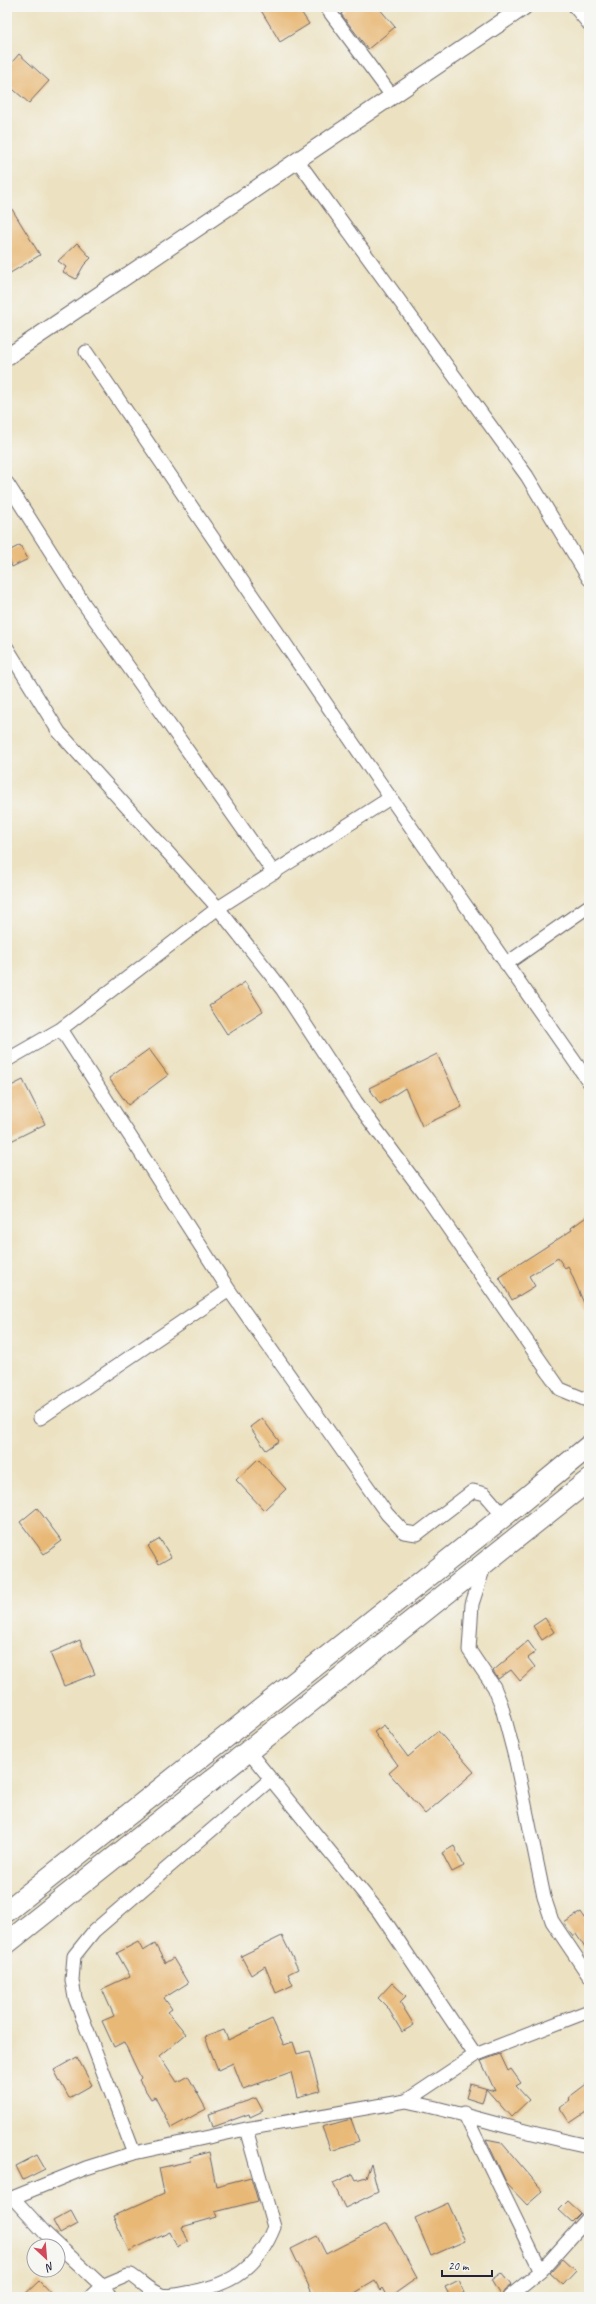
<svg xmlns="http://www.w3.org/2000/svg" width="596" height="2304" font-family="Caveat,sans-serif">
	<style>
		.building { fill: #e8b876 }
		.lines { fill: none; stroke-linecap: round; stroke-linejoin: round }
		.minor-casing { stroke: #69656a; stroke-width: 15 }
		.tertiary-casing { stroke: #69656a; stroke-width: 18 }
		.primary-casing { stroke: #69656a; stroke-width: 23 }
		.minor { stroke: #fff; stroke-width: 13 }
		.tertiary { stroke: #fff; stroke-width: 16 }
		.primary { stroke: #fff; stroke-width: 21 }
	</style>
	<rect width="100%" height="100%" fill="#f6f6f2"/>
	<filter id="ink" filterUnits="userSpaceOnUse"><feTurbulence type="fractalNoise" baseFrequency=".025" numOctaves="2"/><feDisplacementMap in="SourceGraphic" scale="8" xChannelSelector="R" yChannelSelector="G"/><feConvolveMatrix kernelMatrix="1 2 1 2 8 2 1 2 1" color-interpolation-filters="sRGB"/></filter>
	<filter id="wash" filterUnits="userSpaceOnUse"><feTurbulence type="fractalNoise" baseFrequency=".012" numOctaves="4" result="noise"/><feDisplacementMap in="SourceGraphic" scale="16" xChannelSelector="R" yChannelSelector="G"/><feGaussianBlur stdDeviation="0.9" result="paint"/><feColorMatrix in="noise" values="0 0 0 0 0 0 0 0 0 0 0 0 0 0 0 0 0 1.4 0 .05"/><feComposite in="paint" operator="in"/></filter>
	<g filter="url(#wash)">
		<rect width="100%" height="100%" fill="#ece2c2"/>
		<g id="blocks">
			<!-- building -->
			<path class="building" d="M259 7H298L309 24 280 42Z
				M349 7H378L395 27 368 49 341 14Z
				M19 54 49 81 29 103 7 84V68Z
				M7 201 40 255 7 275Z
				M77 243 91 258 84 265 76 279 63 272 66 267 58 261Z
				M20 545 28 559 12 567 7 552Z
				M245 982 263 1011 227 1034 209 1006Z
				M149 1049 168 1075 128 1105 109 1078Z
				M437 1054 462 1107 422 1126 405 1088 380 1104 369 1088Z
				M23 1080 45 1124 11 1141 7 1132V1088Z
				M589 1215V1315L568 1266 565 1268 558 1258 529 1276 535 1286 512 1300 499 1277 572 1230 571 1228Z
				M262 1418 279 1441 266 1450 250 1427Z
				M258 1459 286 1489 264 1510 236 1480Z
				M37 1508 62 1541 44 1554 20 1522Z
				M160 1539 171 1557 159 1564 148 1546Z
				M545 1618 554 1632 542 1640 533 1626Z
				M80 1640 95 1674 64 1686 50 1653Z
				M528 1641 536 1652 528 1658 535 1667 520 1681 511 1670 498 1679 493 1671Z
				M384 1725 408 1757 438 1731 474 1772 425 1814 389 1773 398 1765 374 1732Z
				M454 1846 464 1866 452 1872 442 1853Z
				M581 1912 589 1924V1954L576 1934 573 1936 564 1923Z
				M282 1936 298 1969 288 1974 293 1985 276 1993 265 1966 251 1975 241 1956Z
				M138 1942 143 1951 155 1944 165 1963 173 1958 188 1983 164 1998 172 2009 168 2012 186 2034 160 2056 177 2082 188 2076 206 2109 171 2128 155 2097 151 2099 139 2080 141 2078 124 2042 114 2047 102 2021 114 2016 102 1989 130 1976 117 1953Z
				M392 1983 406 1996 400 2002 414 2025 402 2032 388 2008 378 1998Z
				M272 2019 284 2045 293 2042 297 2054 309 2051 320 2091 297 2097 291 2072 243 2089 233 2063 218 2070 205 2037 224 2030 228 2040Z
				M500 2054 508 2071 511 2069 521 2083 516 2086 529 2100 511 2117 486 2089 482 2103 466 2098 470 2084 495 2091 481 2061Z
				M77 2057 92 2085 69 2098 54 2070Z
				M589 2082V2110L570 2123 560 2108 570 2100 568 2098Z
				M256 2098 263 2111 250 2117 249 2114 213 2127 209 2114Z
				M351 2119 359 2141 331 2151 322 2127Z
				M486 2139 501 2142 543 2191 527 2205 507 2184Z
				M209 2152 216 2186 251 2177 258 2201 215 2212 217 2217 182 2227 188 2241 177 2247 170 2232 129 2251 113 2216 164 2193 159 2168 191 2161 190 2157Z
				M37 2155 45 2169 23 2180 16 2166Z
				M371 2164 378 2192 345 2208 333 2183 353 2174 356 2180 366 2177Z
				M568 2201 581 2213 572 2222 559 2210Z
				M448 2203 465 2241 431 2256 415 2218Z
				M71 2211 78 2224 60 2234 53 2221Z
				M387 2223 417 2278 390 2297H387L382 2288 380 2290 375 2281 348 2297H314L291 2249 317 2236 326 2254Z
				M563 2259 576 2271 563 2285 550 2273Z
				M501 2273 511 2285 504 2291 501 2297 491 2280Z
				M459 2280 465 2293 457 2297H450L445 2287Z
				M39 2281 54 2297H22Z"/>
		</g>
	</g>
	<g filter="url(#ink)">
		<use href="#blocks" fill-opacity="0" stroke="#69656a" stroke-width="1"/>
		<g class="lines">
			<defs>
				<path id="minor" d="M326 7 392 96
					M575 7 589 24
					M297 160 527 476 589 579
					M86 352 376 777 589 1082
					M7 483 84 604 274 873
					M7 648 59 732 218 908 282 989 356 1102 428 1199 560 1389 589 1401
					M506 964 589 906
					M61 1029 229 1290 387 1514 404 1532 417 1534 473 1491 485 1494 504 1516
					M7 1060 61 1029 218 908 390 798
					M40 1418 229 1290
					M485 1564 472 1604 469 1650 494 1687 501 1704 516 1761 544 1897 552 1921 589 1976
					M248 1751 379 1912 475 2055
					M406 2101C468 2114 527 2134 589 2146
					M464 2113 541 2271
					M134 2153 75 1998 72 1980 74 1956 94 1931 271 1779
					M13 2198 45 2233 102 2286 110 2297
					M7 2200 86 2168 134 2153 246 2129 406 2101 475 2055 589 2011
					M90 2297 102 2286 128 2275H131C142 2282 150 2292 162 2295 171 2297 183 2294 192 2292 233 2284 258 2267 274 2227L246 2129
					M509 2297 541 2271 589 2217"/>
				<path id="tertiary" d="M7 357 524 7"/>
				<path id="primary" d="M7 1911 504 1516 589 1446
					M7 1943 589 1480"/>
			</defs>
			<!-- minor casing -->
			<use href="#minor" class="minor-casing"/>
			<!-- tertiary casing -->
			<use href="#tertiary" class="tertiary-casing"/>
			<!-- primary casing -->
			<use href="#primary" class="primary-casing"/>
			<!-- minor -->
			<use href="#minor" class="minor"/>
			<!-- tertiary -->
			<use href="#tertiary" class="tertiary"/>
			<!-- primary -->
			<use href="#primary" class="primary"/>
		</g>
	</g>
	<!-- margin -->
	<rect width="596" height="2304" fill="none" stroke="#f6f6f2" stroke-width="24"/>
	<!-- north arrow -->
	<g transform="translate(46 2258) rotate(154)"><circle r="19" fill="#f6f6f2" stroke="#a1a1a9"/>
	<path d="M0-3L7 15L0 10L-7 15Z" fill="#d1495b"/>
	<text y="-6" font-size="11" font-weight="bold" text-anchor="middle" fill="#22223b">N</text>
	</g>
	<!-- scale -->
	<path d="M442 2270v6h50v-6" fill="none" stroke="#22223b" stroke-width="2"/>
	<text x="448" y="2270" font-size="12" fill="#22223b" stroke="#f6f6f2" stroke-width="3" paint-order="stroke">20 m</text>
</svg>
